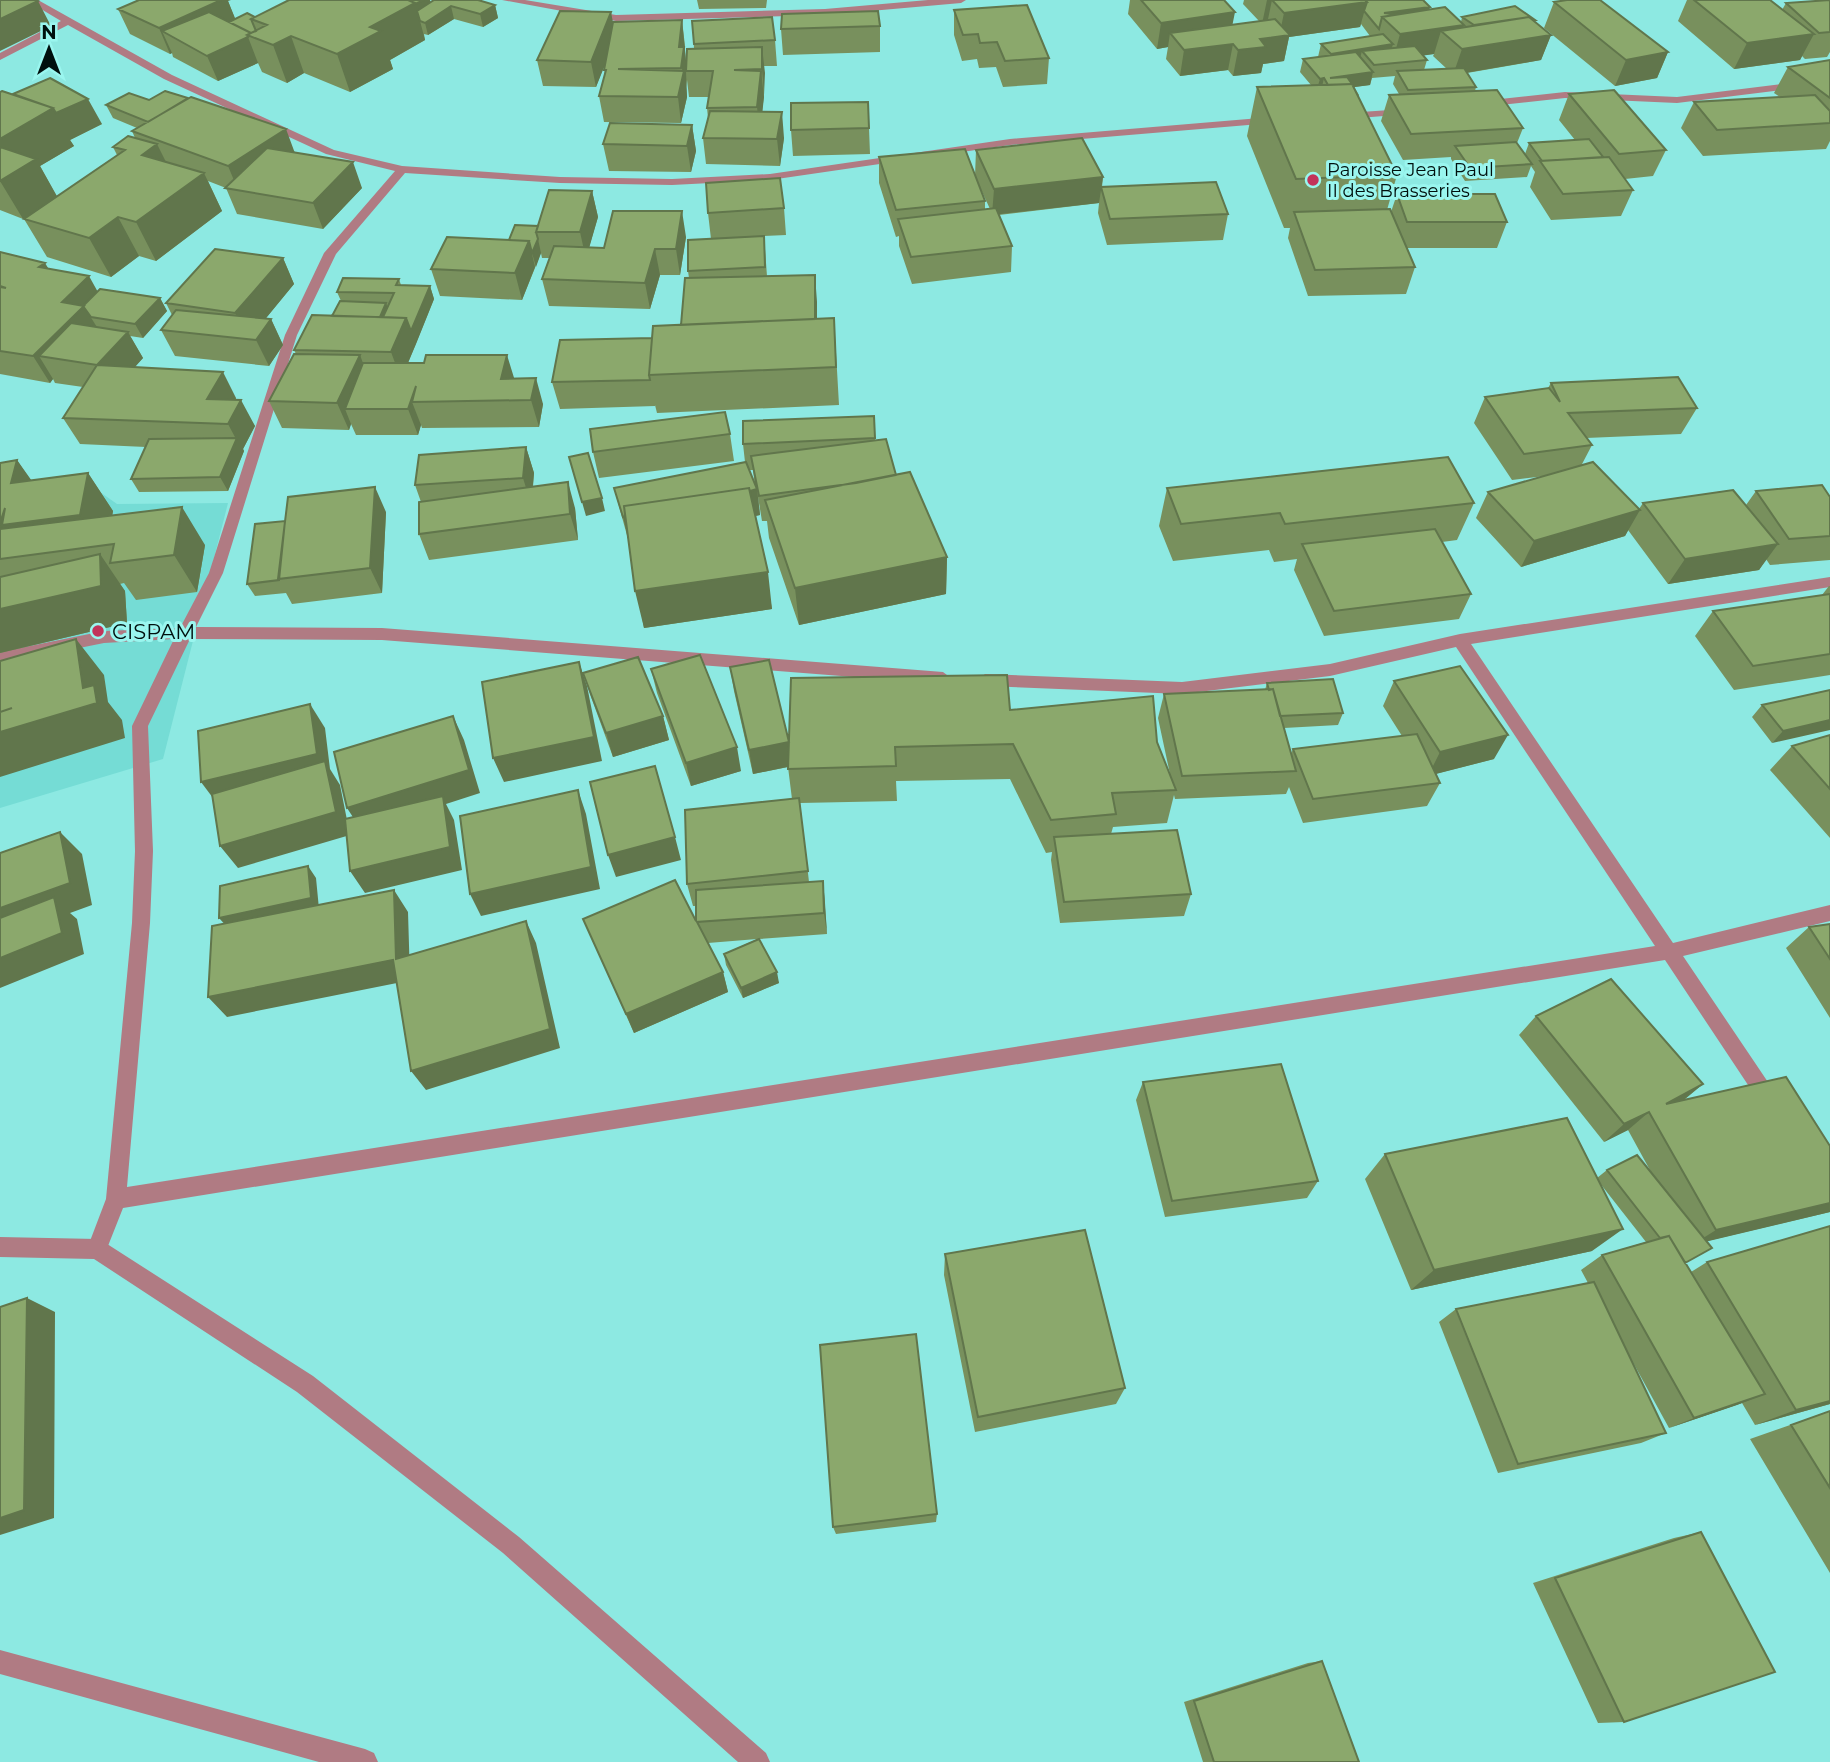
<svg xmlns="http://www.w3.org/2000/svg" width="1830" height="1762" font-family="Montserrat,sans-serif">
	<style>
		.built { fill: #75dcd5 }
		.lines { fill: none; stroke-linecap: round; stroke-linejoin: round }
		.minor { fill: #b07b83; fill-rule: evenodd }
		.tertiary { fill: #b07b83; fill-rule: evenodd }
		.wall { fill: #78905d; fill-rule: evenodd }
		.shaded-wall { fill: #61764c }
		.building { fill: #8ba86c; stroke: #61764c; stroke-width: 2 }
		.poi-dot { fill: #c2335a; stroke: #9af6ef; stroke-width: 2.5 }
		.labels { text-anchor: middle; dominant-baseline: central; stroke-width: 6; stroke-linejoin: round; paint-order: stroke }
		.far-poi-label { font-size: 18px; fill: #00100e; stroke: #9af6ef; text-anchor: start }
		.poi-label { font-size: 21px; fill: #00100e; stroke: #9af6ef; text-anchor: start }
	</style>
	<rect width="100%" height="100%" fill="#8de9e2"/>
	<!-- built -->
	<path class="built" d="M90 485 117 504 228 503 163 759 0 808V497Z"/>
	<g class="lines">
		<!-- minor -->
		<path class="minor" d="M26 0H38L172 75 334 150 402 166 560 177 672 179 770 174 1010 139 1273 117 1278 120 1273 123 1010 145 770 180 672 185 560 183 405 173 336 254 297 335 223 573 196 627 382 628 943 672 951 678 943 684 382 640 190 639 148 726 153 851 150 923 127 1187 1655 946 1456 647 1330 676 1182 694 985 686 977 680 985 674 1182 682 1330 664 1460 634 1830 577V587L1471 644 1673 943 1830 905V921L1683 956 1778 1097 1781 1103 1778 1109 1771 1112 1764 1109 1665 960 123 1208 104 1256 97 1259 90 1256 87 1249 106 1199 132 923 135 851 132 726 174 639 104 643 0 664V652L104 631 180 628 209 573 285 335 324 253 395 171 326 154 164 79 68 25 0 60V53L61 21Z
			M502 0H525L616 15 825 9 928 0H966L961 3 825 15 616 21Z
			M1830 78V84L1677 103 1565 98 1482 107 1477 104 1482 101 1565 92 1677 97Z
			M1405 109 1410 112 1409 114 1346 119 1341 116 1346 113Z
			M0 1650 365 1749 374 1753 378 1762H319L0 1674Z"/>
		<!-- tertiary -->
		<path class="tertiary" d="M0 1237 97 1239 104 1242 313 1376 519 1537 766 1753 770 1762H738L503 1553 297 1392 94 1259 0 1257Z"/>
	</g>
	<!-- wall -->
	<path class="wall" d="M430 0V2L495 5 498 18 483 27 454 19 428 35 424 34 425 40 390 60 393 69 350 92 304 73 287 83 262 72 258 63 218 81 173 57 172 53 170 54 130 34 118 9 228 1 235 19Z
		M697 0H767L766 8 699 9Z
		M1130 0H1224L1232 25 1259 21 1243 4 1244 0H1423L1430 10 1461 22 1462 17 1535 20 1534 21 1551 35 1541 60 1467 73 1476 87 1475 91 1523 128 1517 143 1525 154 1529 143 1575 140 1559 120 1569 94 1666 150 1653 176 1625 179 1633 190 1621 216 1551 220 1530 187 1535 172 1531 166 1527 177 1465 181 1451 159V157L1403 160 1381 121 1389 95 1399 94 1393 84 1395 76 1372 78 1370 85 1354 87 1359 95 1358 97 1397 175 1387 210 1391 212 1397 194 1507 222 1497 248H1407L1415 267 1406 294 1308 296 1288 238 1290 228H1284L1247 136 1257 87 1311 85 1300 72 1303 59 1318 57 1321 44 1370 36 1361 24 1360 27 1289 37 1284 61 1263 64 1261 73 1233 76 1228 70 1180 76 1166 59 1168 47 1157 49 1128 14ZM1434 54 1433 56 1447 69 1424 70 1427 60 1423 55Z
		M1687 0H1770L1782 10 1786 3 1830 0V52L1827 57 1805 59 1802 56 1800 60 1734 69 1678 21Z
		M1554 2 1668 52 1657 78 1615 86 1544 28Z
		M954 10 1049 58 1047 84 1003 87 996 67 979 68 977 59 962 61 954 35Z
		M682 20 685 46V52L686 63 694 48 692 21 775 40 777 66H764V95L762 112 784 138 780 166 706 164 703 138 708 118 707 108 709 97H689L687 80 686 87 687 97 681 123 604 122 599 96 605 75 604 66 596 87 543 86 537 60 613 22Z
		M880 26V52L783 55 781 29Z
		M1830 60V141L1826 149 1703 156 1681 128 1694 102 1780 97 1774 93 1788 67Z
		M165 91 295 152 362 188 323 229 237 214 226 188 208 181 222 211 156 261 139 256 111 277 47 257 24 219 33 213 23 219 0 210V92L102 124 70 140 74 146 40 166 57 197 117 155 113 147 135 138 132 131 137 128 113 118 106 105 149 100Z
		M868 102 870 154 793 156 791 130Z
		M692 125 696 151 691 172 609 171 603 144Z
		M976 150 1103 177 1102 187 1228 214 1223 240 1107 245 1098 213 1099 203 999 215 1012 246 1011 272 912 284 899 246V236L896 237 879 183V157L975 176ZM978 183 990 209 985 210V201Z
		M592 191 598 217 589 247 604 248 686 237 680 275H660L650 309 549 306 542 279 550 258H542L541 253 522 300 440 296 431 269 509 240 538 226Z
		M784 208 786 235 764 236 767 276 815 275 817 319 834 318 839 405 657 413 655 405V406L560 409 552 382 681 325 689 278 688 271 711 239 708 213Z
		M0 252 49 269 98 292 160 298 167 311 143 338 130 336 143 358 134 367 236 398V399L255 426 243 449 244 451 228 491 139 492 131 479 146 447 80 444 63 418 83 387 55 383 53 379 50 383 0 374Z
		M283 258 294 284 266 318 271 319 283 345 269 366 175 356 161 330 172 315 166 303Z
		M399 279 401 285 430 286 434 299 408 363 514 378 543 404 539 427 422 428 421 425 418 435H356L351 424 349 430 282 428 269 401 296 354 294 350 332 316 341 301 337 292Z
		M1551 383 1697 408 1681 434 1586 438 1592 445 1581 466 1639 509 1643 503 1746 505 1756 491 1830 497V560L1770 565 1766 559 1759 570 1668 584 1628 530 1625 536 1521 567 1476 518 1488 492 1545 476 1512 480 1474 423 1485 397 1548 388Z
		M874 416 875 441 947 557 946 594 799 625 769 538 767 521H762L758 497 760 515 755 516 772 609 644 628 628 539 614 488 745 462 743 444ZM749 470H753L755 486Z
		M730 434 734 461 599 478 593 452Z
		M526 447 534 473 533 487 575 508 578 540 429 560 419 534 421 502 415 485Z
		M17 460 31 481 88 473 113 511 112 516 205 545 197 592 136 600 124 583 120 584 125 591 127 623 0 653V463Z
		M1167 488 1474 503 1457 540 1442 542 1471 594 1459 619 1324 636 1294 570 1297 559 1274 562 1269 550 1173 561 1159 526Z
		M386 512 382 593 292 604 286 593 255 596 247 584Z
		M1829 586H1830V675L1734 690 1695 636 1713 611 1822 595Z
		M730 667 789 742 1010 710 1157 742 1170 774 1158 718 1164 694 1265 690 1267 683 1343 713 1338 725 1284 728 1291 754 1293 749 1402 736 1383 706 1394 681 1494 759 1435 774 1440 783 1427 806 1303 823 1289 787 1286 794 1175 799 1174 795 1167 823 1113 827 1111 834 1191 894 1184 916 1060 923 1051 860 1052 852 1046 853 1010 779 896 781 897 801 800 803 809 882 823 881 827 934 759 939 779 983 743 998 726 965 724 954 757 939 708 943 723 972 728 992 634 1033 583 919 696 921V906H693L687 884 792 799 788 767 753 774 734 691Z
		M651 669 741 771 691 786 657 693Z
		M583 673 663 716 669 740 613 757 591 697Z
		M1830 690 1772 743 1752 717 1762 705Z
		M1830 735V838L1770 770 1792 746Z
		M1830 924V1018L1786 948 1809 927Z
		M1536 1016 1703 1084 1684 1100 1830 1212 1707 1241 1685 1263 1691 1272 1707 1262 1830 1404 1755 1425 1742 1403 1669 1428 1630 1357 1666 1433 1641 1443 1498 1473 1439 1322 1456 1309 1588 1283 1581 1270 1602 1255 1646 1242 1599 1182 1592 1251 1411 1290 1365 1179 1385 1154 1597 1178 1607 1170 1651 1172 1628 1130 1604 1142 1519 1035Z
		M1143 1082 1318 1181 1307 1198 1165 1217 1136 1100Z
		M945 1254 1125 1388 1116 1404 975 1432 944 1275Z
		M1830 1411V1573L1750 1439Z
		M937 1514 936 1522 836 1534 833 1527Z
		M1701 1532 1624 1722 1598 1723 1533 1583 1674 1538Z
		M1322 1661 1359 1762H1203L1184 1702 1308 1663Z"/>
	<!-- shaded-wall -->
	<path class="shaded-wall" d="M216 0H231L228 1 237 23 162 31 172 53 170 54 159 28Z
		M424 0H430L432 10 419 17 425 40 390 60 393 69 350 92 337 54 370 27 415 3Z
		M1267 0H1325L1367 2 1360 27 1289 37 1284 61 1263 64 1261 73 1233 76 1238 50 1260 39 1279 37 1284 13 1272 0 1267 24H1262Z
		M38 1 51 26 0 51V19Z
		M495 5 498 18 483 27 480 14Z
		M451 6 454 19 428 35 425 23Z
		M1430 7 1427 20 1384 13Z
		M611 12 616 38 596 87 591 62Z
		M1235 12 1230 37 1170 33 1168 47 1157 49 1161 23Z
		M682 20 687 71H686L687 97 681 123 678 97 683 76 679 47Z
		M1464 25 1457 45 1441 31 1434 54 1393 60 1400 34Z
		M1814 34 1800 60 1734 69 1747 43Z
		M1551 35 1541 60 1453 75 1462 49Z
		M291 36 304 73 287 83 273 45Z
		M248 37 258 63 218 81 207 56Z
		M1233 44 1228 70 1180 76 1184 50Z
		M1393 44 1389 57 1362 51 1359 62 1328 67 1331 54Z
		M762 47 765 73 764 95 762 69Z
		M1668 52 1657 78 1615 86 1626 60Z
		M761 71 764 97 760 133 757 107Z
		M1373 72 1370 85 1332 90 1330 78Z
		M1324 78 1321 91 1316 92 1320 79Z
		M88 99 102 124 70 140 74 146 40 166 58 198 23 219 0 181V139L53 108Z
		M782 112 784 138 780 166 777 139Z
		M692 125 696 151 691 172 687 146Z
		M286 129 296 156 238 190 228 166Z
		M157 144 176 182 142 155Z
		M353 162 362 188 323 229 313 203Z
		M204 173 222 211 156 261 136 222Z
		M1103 177 1099 203 992 215 994 189Z
		M592 191 598 217 586 259 580 232Z
		M682 211 686 237 680 275 676 249Z
		M118 217 139 256 111 277 89 238Z
		M538 239 541 253 536 267 532 253Z
		M529 241 535 267 522 300 515 273Z
		M655 249 660 275 650 309 645 283Z
		M283 258 294 284 248 340 235 313Z
		M45 263 61 289 39 267Z
		M815 275 817 302V353L815 326Z
		M89 276 104 303 90 316 100 332 39 356 53 379 50 383 33 356 62 302Z
		M430 286 434 299 416 344 411 331Z
		M160 298 167 311 143 338 135 324Z
		M386 303 391 316 377 324Z
		M406 318 416 344 401 379 391 352Z
		M271 319 283 345 269 366 256 340Z
		M128 332 143 358 113 392 97 365Z
		M360 355 370 382 345 409 351 424 349 430 337 403Z
		M507 355 515 381 501 379Z
		M223 372 236 398 221 425 207 399Z
		M536 378 543 404 539 427 531 400Z
		M416 386 412 402 421 425 418 435 408 409Z
		M241 400 255 426 243 449 244 451 228 491 220 477 236 439 228 424Z
		M526 447 534 473 531 504 523 478Z
		M17 460 44 498 88 473 113 511 107 545 0 559V523Z
		M568 482 575 508 578 540 570 514Z
		M375 487 386 512 382 593 370 568Z
		M757 489 760 515 629 542 623 517Z
		M602 498 605 511 586 516 582 502Z
		M182 507 205 545 197 592 174 555Z
		M1640 510 1625 536 1521 567 1534 541Z
		M1778 544 1759 570 1668 584 1685 559Z
		M100 554 125 591 127 623 0 653V609Z
		M947 557 946 594 799 625 795 588Z
		M768 572 772 609 644 628 635 591Z
		M76 639 104 675 108 702 122 720 125 738 0 777V712L83 688Z
		M579 662 587 686 602 761 504 782 493 758Z
		M310 704 325 728 330 769 340 785 350 835 238 868 220 846 219 806 201 782Z
		M453 716 464 740 480 793 446 804 454 820 462 870 365 893 350 871 362 831 347 808Z
		M663 716 669 740 613 757 606 733Z
		M1830 720V730L1772 743 1783 731Z
		M1508 735 1494 759 1428 776 1440 752Z
		M789 742 792 766 753 774 749 750Z
		M737 747 741 771 691 786 686 763Z
		M578 790 586 814 600 889 481 916 470 894Z
		M60 832 82 854 92 905 70 913 77 919 84 954 0 988V908Z
		M675 837 681 860 616 877 608 855Z
		M308 866 316 878 319 909 229 929 219 918Z
		M823 881 825 903 827 934 824 913Z
		M394 890 408 912 410 979 396 959Z
		M526 921 536 943 560 1048 426 1090 411 1071Z
		M393 960 407 981 227 1017 208 997Z
		M723 972 728 992 634 1033 626 1014Z
		M777 972 779 983 743 998 741 988Z
		M1703 1084 1681 1102 1666 1104Z
		M1649 1112 1628 1130 1604 1142 1624 1124Z
		M1830 1203V1212L1692 1245 1716 1230Z
		M1623 1229 1592 1251 1411 1290 1434 1270Z
		M27 1298 55 1312 54 1518 0 1535V1518Z
		M1765 1394 1737 1405 1669 1428 1694 1418Z
		M1830 1401V1404L1755 1425 1796 1410Z"/>
	<!-- building -->
	<path class="building" d="M0 0H36L38 1 0 19Z
		M139 0H221L159 28 118 9Z
		M289 0H408L415 3 370 27 381 31 337 54 291 36 273 45 247 35 267 25 251 19Z
		M408 0H424L415 4V3Z
		M434 0H478L495 5 480 14 451 6 425 23 420 21 417 11Z
		M1141 0H1224L1235 12 1161 23Z
		M1272 0H1365L1367 2 1284 13Z
		M1365 0H1423L1430 7 1384 13 1393 14 1394 15 1382 17 1379 29 1364 11 1367 2Z
		M1567 0H1600L1668 52 1626 60 1554 2Z
		M1694 0H1770L1814 34 1747 43Z
		M1830 0V32L1819 33 1786 3Z
		M1027 5 1049 58 1005 61 997 42 980 43 978 34 963 35 954 10Z
		M1515 6 1535 20H1533L1529 17 1474 25 1462 17Z
		M1445 7 1464 25 1400 34 1382 17Z
		M560 11 611 12 591 62 537 60Z
		M878 11 880 26 781 29 782 14Z
		M209 12 251 33 247 35 248 37 207 56 162 31Z
		M247 13 255 17 251 19 256 31 251 33 229 22Z
		M772 17 775 40 694 44 692 21Z
		M1529 17 1551 35 1462 49 1441 31Z
		M1275 19 1290 35 1260 39 1266 47 1238 50 1233 44 1184 50 1170 33Z
		M682 20 679 47H684L681 68 618 69 684 71 678 97 599 96 606 70H604L613 22Z
		M1383 34 1393 44 1331 54 1321 44Z
		M1415 46 1427 60 1374 65 1362 51Z
		M762 47V69L734 70 761 71 757 107 707 108 713 71H686L687 49Z
		M1356 52 1373 72 1330 78 1347 77 1352 84 1328 85 1324 78 1320 79 1303 59Z
		M1830 60V98L1788 67Z
		M1464 68 1476 87 1408 90 1397 71Z
		M50 78 88 99 56 113 53 108 13 94Z
		M1352 84 1397 175 1296 179 1257 87Z
		M1497 90 1523 128 1411 134 1389 95Z
		M1614 90 1666 150 1619 154 1569 94Z
		M2 91 53 108 0 139V92Z
		M165 91 188 98 148 122 106 105 129 93 149 100Z
		M1815 95 1830 111V123L1717 130 1694 102Z
		M191 97 286 129 228 166 132 131Z
		M868 102 869 128 791 130V103Z
		M710 111 782 112 777 139 703 138Z
		M610 123 692 125 687 146 603 144Z
		M128 136 157 144 142 155 204 173 136 222 118 217 89 238 24 219 125 150 113 147Z
		M1082 138 1103 177 994 189 976 150Z
		M1589 139 1603 157 1542 161 1529 143Z
		M1516 142 1532 164 1470 168 1455 146Z
		M0 147 36 159 0 181Z
		M267 148 353 162 313 203 225 188Z
		M965 149 985 201 896 210 879 157Z
		M1609 157 1633 190 1563 194 1540 161Z
		M780 178 784 208 708 213 706 183Z
		M1216 182 1228 214 1110 219 1101 187Z
		M549 190 592 191 580 232H536Z
		M1397 194H1495L1507 222H1407Z
		M996 208 1012 246 911 257 898 219Z
		M1390 209 1415 267 1315 270 1294 212Z
		M613 211H682L676 249H655L645 283 542 279 554 246 604 248Z
		M515 225 538 226 536 232 538 239 532 253 529 241 509 240Z
		M764 236 765 267 688 271V240Z
		M447 237 529 241 515 273 431 269Z
		M215 249 283 258 235 313 166 303Z
		M0 252 45 263 39 267 89 276 62 302 84 306 33 356 0 351V287L6 288 0 286Z
		M815 275V319L681 325 685 278Z
		M343 278 399 279 396 285 430 286 411 331 406 318 383 317 394 293 337 292Z
		M100 289 160 298 135 324 91 317 83 306Z
		M340 301 386 303 380 317 332 316Z
		M176 310 271 319 256 340 161 330Z
		M312 315 406 318 391 352 294 350Z
		M834 318 836 367 649 375 653 326Z
		M71 323 128 332 97 365 39 356Z
		M652 338 649 375 650 380 552 382 560 340Z
		M294 354 360 355 337 403 269 401Z
		M426 355H507L501 379 536 378 531 400 412 402 416 386 408 409H345L363 363H424Z
		M97 365 223 372 207 399 241 400 228 424 63 418Z
		M1678 377 1697 408 1568 413 1592 445 1524 454 1485 397 1549 388 1560 402 1551 383Z
		M725 412 730 434 593 452 590 429Z
		M874 416 875 438 743 444V421Z
		M237 438 220 477 131 479 149 439Z
		M886 439 896 475 856 483 759 496 751 456Z
		M526 447 523 478 415 485 419 455Z
		M588 453 602 498 582 502 569 457Z
		M1448 457 1474 503 1285 524 1280 513 1181 524 1167 488Z
		M17 460 11 483 88 473 80 515 2 525 5 508 0 523V463Z
		M746 462 757 489 750 491 749 488 624 506 625 516 623 517 614 488Z
		M1593 462 1640 510 1534 541 1488 492Z
		M910 472 947 557 795 588 765 500Z
		M568 482 570 514 419 534V502Z
		M1822 485 1830 497V536L1789 539 1756 491Z
		M375 487 370 568 278 579 288 497Z
		M749 488 768 572 635 591 624 506Z
		M1733 490 1778 544 1685 559 1643 503Z
		M182 507 174 555 110 563 114 544 0 559V529Z
		M285 521 279 580 247 584 255 524Z
		M1435 529 1471 594 1334 611 1302 544Z
		M100 554 101 586 0 609V577Z
		M1830 594V654L1753 666 1713 611Z
		M76 639 83 688 94 685 97 703 0 732V712L12 708 0 712V661Z
		M700 655 737 747 686 763 651 669Z
		M638 657 663 716 606 733 583 673Z
		M769 660 789 742 749 750 730 667Z
		M579 662 594 737 493 758 482 682Z
		M1460 666 1508 735 1440 752 1394 681Z
		M1007 675 1010 710 1153 696 1157 742 1176 790 1112 793 1116 814 1051 820 1013 744 895 747 896 766 788 769 791 678Z
		M1333 679 1343 713 1280 716 1273 689 1269 690 1267 683Z
		M1273 689 1296 771 1182 776 1164 694Z
		M1830 690V720L1783 731 1762 705Z
		M310 704 317 754 201 782 198 731Z
		M453 716 469 770 347 808 334 752Z
		M1417 734 1440 783 1313 799 1293 749Z
		M1830 735V789L1792 746Z
		M325 761 336 812 220 846 212 794Z
		M655 766 675 837 608 855 590 782Z
		M578 790 591 867 470 894 460 816Z
		M443 796 450 847 350 871 345 819Z
		M799 798 808 871 687 884 685 810Z
		M1177 830 1191 894 1064 902 1054 837Z
		M60 832 70 883 0 908V853Z
		M308 866 311 898 219 918 220 886Z
		M675 880 696 921V890L823 881 824 913 697 922 723 972 626 1014 583 919Z
		M394 890 396 959 526 921 550 1029 411 1071 393 960 208 997 212 926Z
		M54 897 62 933 0 958V918Z
		M1830 924V959L1809 927Z
		M759 939 777 972 741 988 724 954Z
		M1611 979 1703 1084 1666 1104 1786 1077 1830 1146V1203L1716 1230 1649 1112 1624 1124 1536 1016Z
		M1281 1064 1318 1181 1172 1201 1143 1082Z
		M1567 1118 1623 1229 1434 1270 1385 1154Z
		M1637 1155 1712 1248 1685 1263 1669 1236 1660 1238 1607 1170Z
		M1830 1226V1401L1796 1410 1707 1262Z
		M1085 1230 1125 1388 978 1417 945 1254Z
		M1669 1236 1765 1394 1694 1418 1602 1255Z
		M1594 1282 1666 1433 1518 1464 1456 1309Z
		M27 1298 24 1510 0 1518V1307Z
		M916 1334 937 1514 833 1527 820 1345Z
		M1830 1411V1488L1791 1425Z
		M1701 1532 1775 1672 1624 1722 1555 1578Z
		M1322 1661 1359 1762H1214L1194 1701Z"/>
	<!-- markers -->
	<g class="poi-dot">
		<circle cx="1313" cy="180" r="7"/>
		<circle cx="98" cy="631" r="7"/>
	</g>
	<g class="labels">
		<!-- far-poi labels -->
		<g class="far-poi-label">
			<text x="1327" y="170">Paroisse Jean Paul<tspan x="1327" dy="21">II des Brasseries</tspan></text>
		</g>
		<!-- poi labels -->
		<g class="poi-label">
			<text x="112" y="631">CISPAM</text>
		</g>
	</g>
	<!-- north arrow -->
	<g transform="translate(49 49)" stroke="#9af6ef" stroke-width="5" paint-order="stroke">
	<path d="M0-5L12 26L0 18L-12 26Z" fill="#00100e"/>
	<text y="-10" font-size="19" font-weight="bold" text-anchor="middle" fill="#00100e">N</text>
	</g>
</svg>
